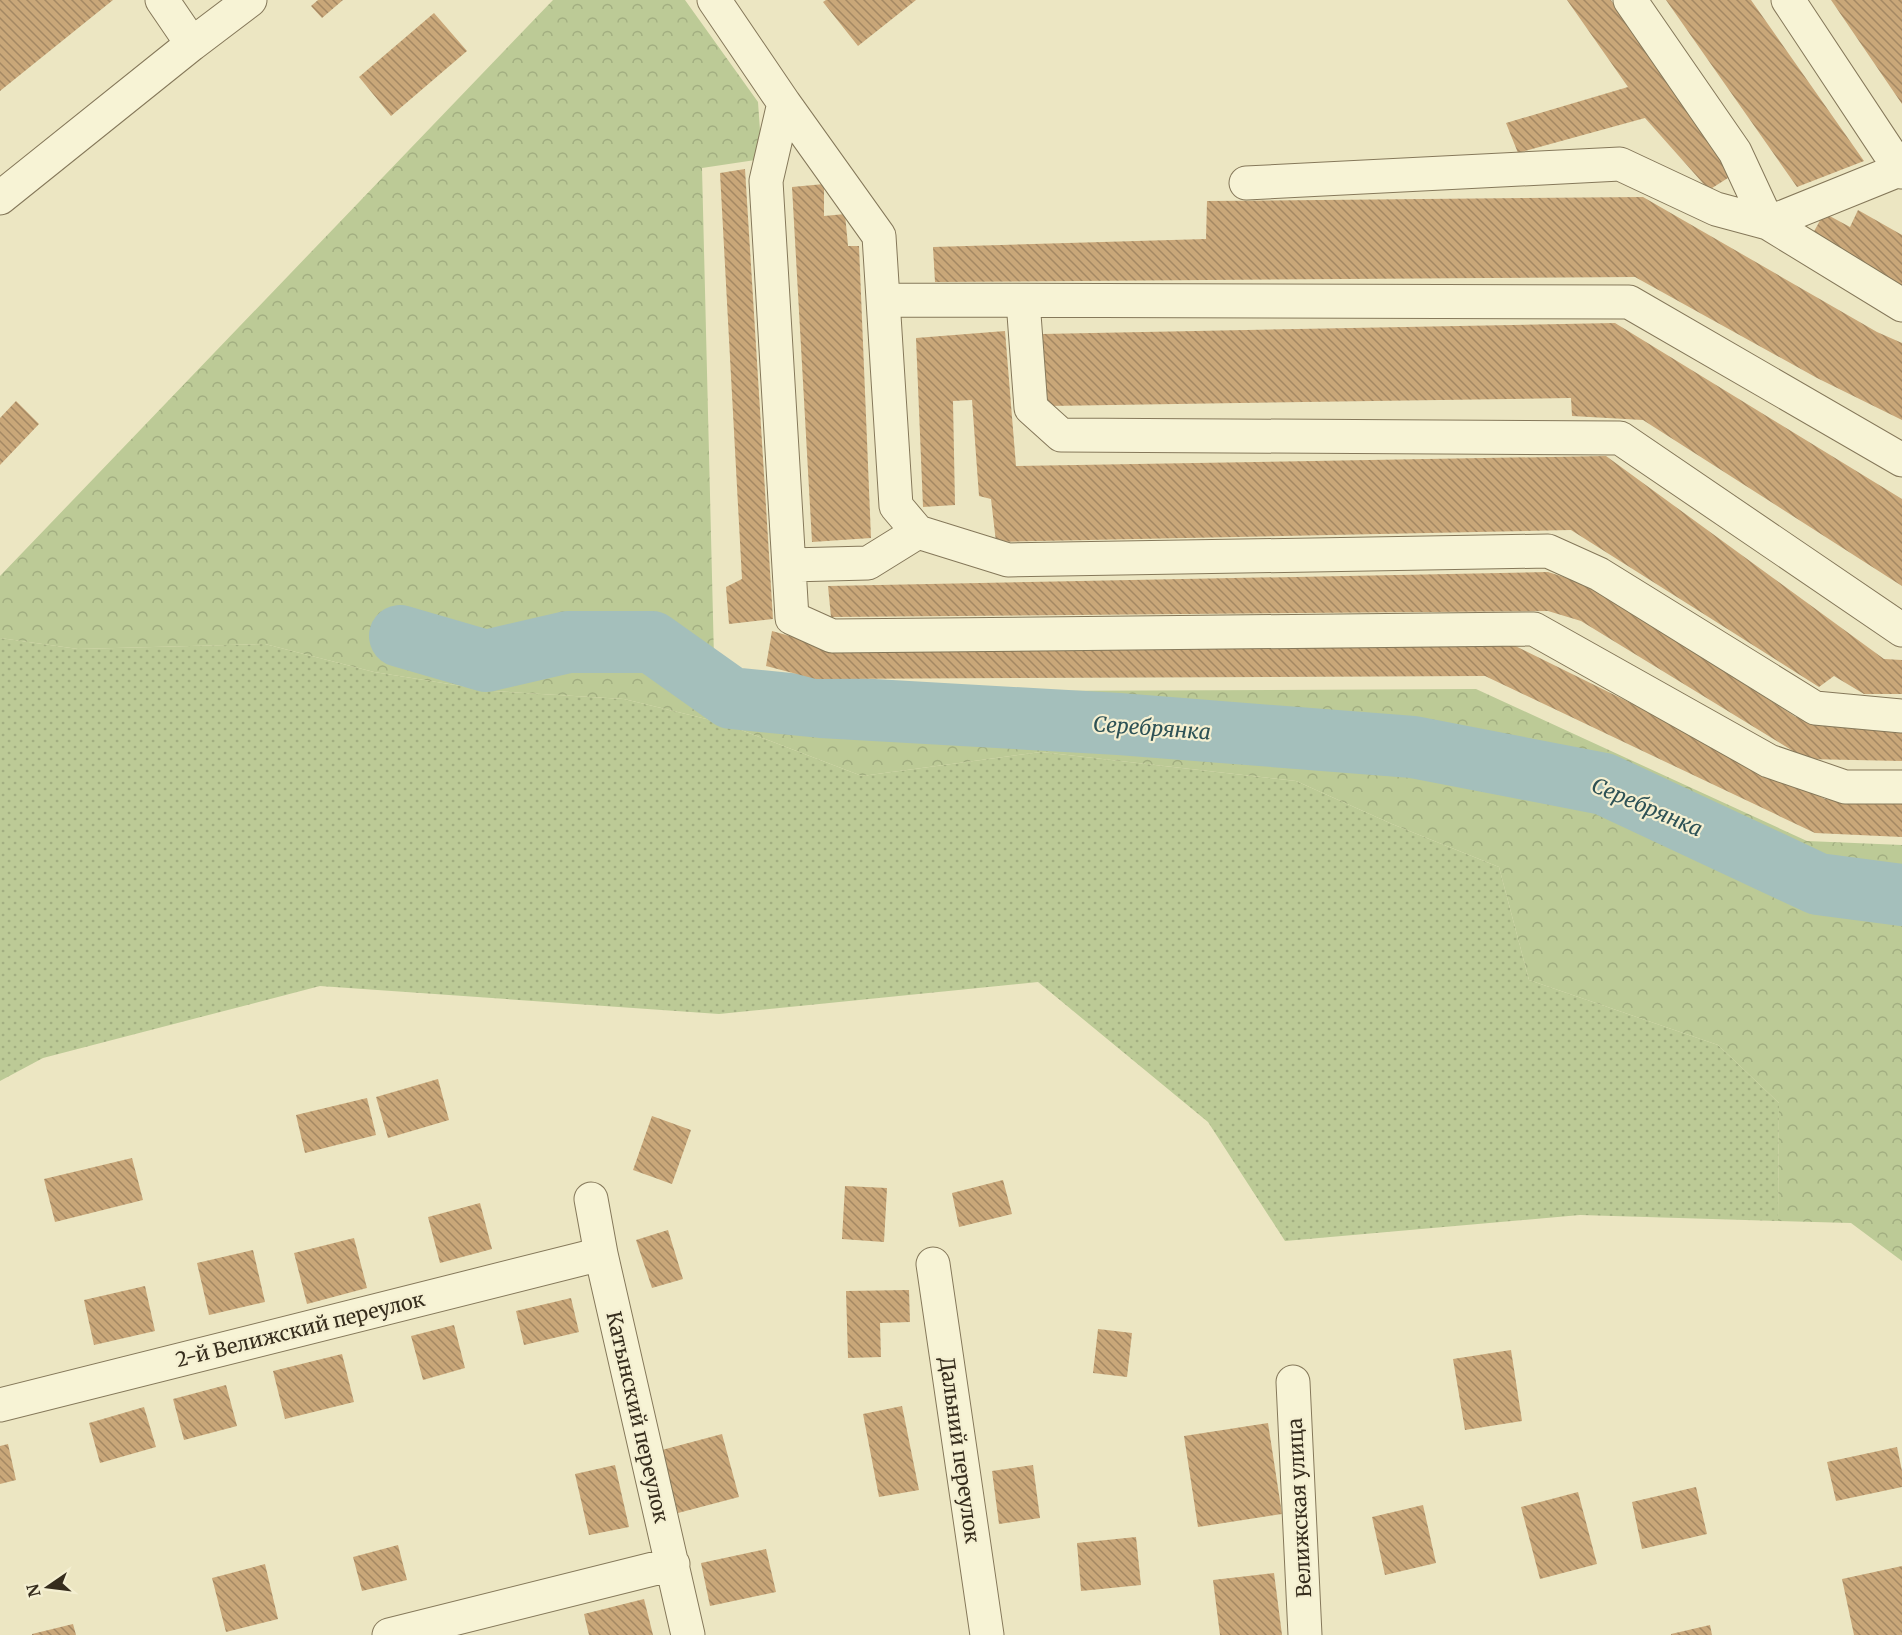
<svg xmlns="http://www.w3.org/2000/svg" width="1902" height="1635" font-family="Merriweather,serif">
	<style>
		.green { fill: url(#green-dots) }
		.forest { fill: url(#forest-crowns) }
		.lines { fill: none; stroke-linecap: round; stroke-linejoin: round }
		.river { stroke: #a4bfbb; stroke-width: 62 }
		.building { fill: url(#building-back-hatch) }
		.minor-casing { stroke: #85785a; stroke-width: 35 }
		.minor { stroke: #f7f3d5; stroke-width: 33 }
		.labels { text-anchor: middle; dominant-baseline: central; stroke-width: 4.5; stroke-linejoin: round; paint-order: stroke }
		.street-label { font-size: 20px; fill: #362d1d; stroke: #f4efd1 }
		.water-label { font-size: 21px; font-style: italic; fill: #2d5155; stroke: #f4efd1 }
	</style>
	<defs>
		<pattern id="green-dots" width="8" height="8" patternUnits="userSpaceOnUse" patternTransform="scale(1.5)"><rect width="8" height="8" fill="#bcca96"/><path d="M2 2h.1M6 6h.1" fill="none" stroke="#a2ae81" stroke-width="1.8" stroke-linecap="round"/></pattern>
		<pattern id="forest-crowns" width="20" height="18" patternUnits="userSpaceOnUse" patternTransform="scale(1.5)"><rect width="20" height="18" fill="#bcca96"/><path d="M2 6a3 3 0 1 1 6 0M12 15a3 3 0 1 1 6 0" fill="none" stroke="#a2ae81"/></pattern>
		<pattern id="building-back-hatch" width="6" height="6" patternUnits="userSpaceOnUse" patternTransform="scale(1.5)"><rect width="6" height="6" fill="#c9a779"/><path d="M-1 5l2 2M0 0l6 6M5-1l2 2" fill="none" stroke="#a48863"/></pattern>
	</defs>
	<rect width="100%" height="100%" fill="#ece6c2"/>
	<!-- green -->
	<path class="green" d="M0 638 78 649 265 644 374 672 493 691 624 699 723 723 862 776 1041 752 1296 781 1392 824 1499 867 1529 980 1718 1045 1779 1103 1778 1221 1580 1215 1285 1241 1208 1122 1038 982 719 1014 320 986 43 1058 0 1081Z"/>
	<!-- forest -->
	<path class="forest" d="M553 0H685L758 102 762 159 702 168 714 658 790 692 1476 689 1807 841 1902 845V1261L1851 1223 1778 1221 1779 1103 1718 1045 1529 980 1499 867 1392 824 1296 781 1041 752 862 776 723 723 624 699 493 691 374 672 265 644 78 649 0 638V576Z"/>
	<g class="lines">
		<!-- river -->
		<path class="river" d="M400 636 486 661 568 642H652L731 698 821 707 1119 724 1413 747 1604 784 1818 884 1902 895"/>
	</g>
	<!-- building -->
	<path class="building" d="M0 0H113L0 91Z
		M318 0H343L322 18 311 6Z
		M826 0H916L858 46 823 2Z
		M1567 0H1611L1731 176 1709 190 1645 118 1518 153 1506 123 1628 87Z
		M1666 0H1751L1864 161 1797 187Z
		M1831 0H1902V104Z
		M434 13 467 51 391 116 359 77Z
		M745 169 773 619 729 624 726 587 742 579 720 173Z
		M824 184V216L845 214 848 246H859L871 538 812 542 792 187Z
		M1643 197 1877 332 1902 343V420L1817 378 1635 277 935 282 933 247 1206 239 1207 201Z
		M1858 210 1902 235V287L1811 237 1824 213 1850 227Z
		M1615 323 1902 499V586L1643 420 1572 416 1571 398 1048 406 1042 334Z
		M1005 331 1016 466 1606 456 1884 659 1902 660V694H1864L1834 676 1819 687 1571 530 996 542 991 499 979 496 972 400 953 401 955 505 923 507 916 338Z
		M16 401 39 424 0 465V418Z
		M1548 572 1586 584 1796 717 1902 724V761L1806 759 1581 621 1548 611 831 617 828 586Z
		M772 631 833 648 1501 639 1825 799 1902 803V837L1815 833 1485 676 816 679 766 666Z
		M438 1079 449 1120 388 1138 376 1097Z
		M367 1098 376 1135 305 1153 296 1115Z
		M652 1116 691 1130 672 1184 633 1170Z
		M132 1158 143 1200 55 1222 44 1179Z
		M1003 1180 1012 1214 959 1227 952 1193Z
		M845 1186 887 1188 884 1242 842 1239Z
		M480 1203 492 1249 440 1263 428 1217Z
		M668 1230 683 1279 652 1288 636 1240Z
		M354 1238 367 1288 307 1304 294 1253Z
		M253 1250 265 1302 209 1315 197 1263Z
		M145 1286 155 1331 94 1345 84 1300Z
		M909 1290 910 1322 880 1323 881 1357 848 1358 846 1291Z
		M571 1298 579 1332 524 1345 516 1311Z
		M454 1325 465 1368 423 1380 411 1336Z
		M1098 1329 1132 1333 1127 1377 1093 1373Z
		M1511 1350 1522 1421 1465 1430 1453 1359Z
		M342 1354 354 1402 285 1419 273 1371Z
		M226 1385 237 1426 184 1440 173 1399Z
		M902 1406 919 1490 879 1497 863 1414Z
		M144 1407 156 1447 100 1463 89 1423Z
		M1268 1423 1282 1514 1198 1527 1184 1436Z
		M722 1434 739 1497 678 1513 662 1450Z
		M8 1444 16 1480 0 1484V1446Z
		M1897 1447 1902 1471V1487L1836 1501 1827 1462Z
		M615 1465 629 1527 589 1535 575 1474Z
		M1033 1465 1040 1518 999 1524 992 1471Z
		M1696 1487 1707 1534 1642 1549 1632 1502Z
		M1578 1492 1597 1564 1540 1579 1521 1507Z
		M1423 1505 1436 1563 1385 1575 1372 1517Z
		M1136 1537 1141 1585 1081 1591 1077 1543Z
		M398 1545 407 1580 362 1591 353 1557Z
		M766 1549 776 1592 710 1606 701 1563Z
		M265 1564 278 1619 226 1632 212 1578Z
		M1902 1566V1635H1854L1842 1579Z
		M1274 1573 1282 1635H1220L1213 1580Z
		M644 1599 653 1635H589L584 1614Z
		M73 1624 76 1635H32V1634Z
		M1710 1625 1712 1635H1671V1634Z"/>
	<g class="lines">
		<defs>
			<path id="minor" d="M162 0 192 44
				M714 0 784 103 766 181 792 618 832 636 1534 629 1769 761 1845 787H1902
				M1630 0 1735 152 1768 223 1899 170
				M1788 0 1902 172
				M784 103 879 236 896 506 918 532 1008 560 1548 551 1599 574 1815 708 1902 716
				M1246 183 1620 164 1716 209 1768 223 1902 305
				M0 198 192 44 250 0
				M883 300 1629 302 1902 460
				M1023 301 1031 408 1061 435 1620 438 1902 630
				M790 565 868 563 918 532
				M591 1199 601 1254 688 1635
				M933 1264 987 1635
				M1293 1382 1305 1635
				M0 1405 601 1254
				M389 1635 673 1564"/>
		</defs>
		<!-- minor casing -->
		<use href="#minor" class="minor-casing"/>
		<!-- minor -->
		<use href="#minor" class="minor"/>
	</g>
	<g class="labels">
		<!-- street labels -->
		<g class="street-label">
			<text transform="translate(300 1329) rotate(-14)">2-й Велижский переулок</text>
			<text transform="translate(638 1417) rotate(77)">Катынский переулок</text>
			<text transform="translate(960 1450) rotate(82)">Дальний переулок</text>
			<text transform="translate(1299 1508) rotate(-93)">Велижская улица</text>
		</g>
		<!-- water labels -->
		<g class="water-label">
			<text transform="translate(1152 728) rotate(4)">Серебрянка</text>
			<text transform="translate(1647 807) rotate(23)">Серебрянка</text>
		</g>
	</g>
	<!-- north arrow -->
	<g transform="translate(48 1587) rotate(256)" stroke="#f4efd1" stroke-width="4.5" paint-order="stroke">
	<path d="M0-4.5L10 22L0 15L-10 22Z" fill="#362d1d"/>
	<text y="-9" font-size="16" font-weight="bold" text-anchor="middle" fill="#362d1d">N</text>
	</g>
</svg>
